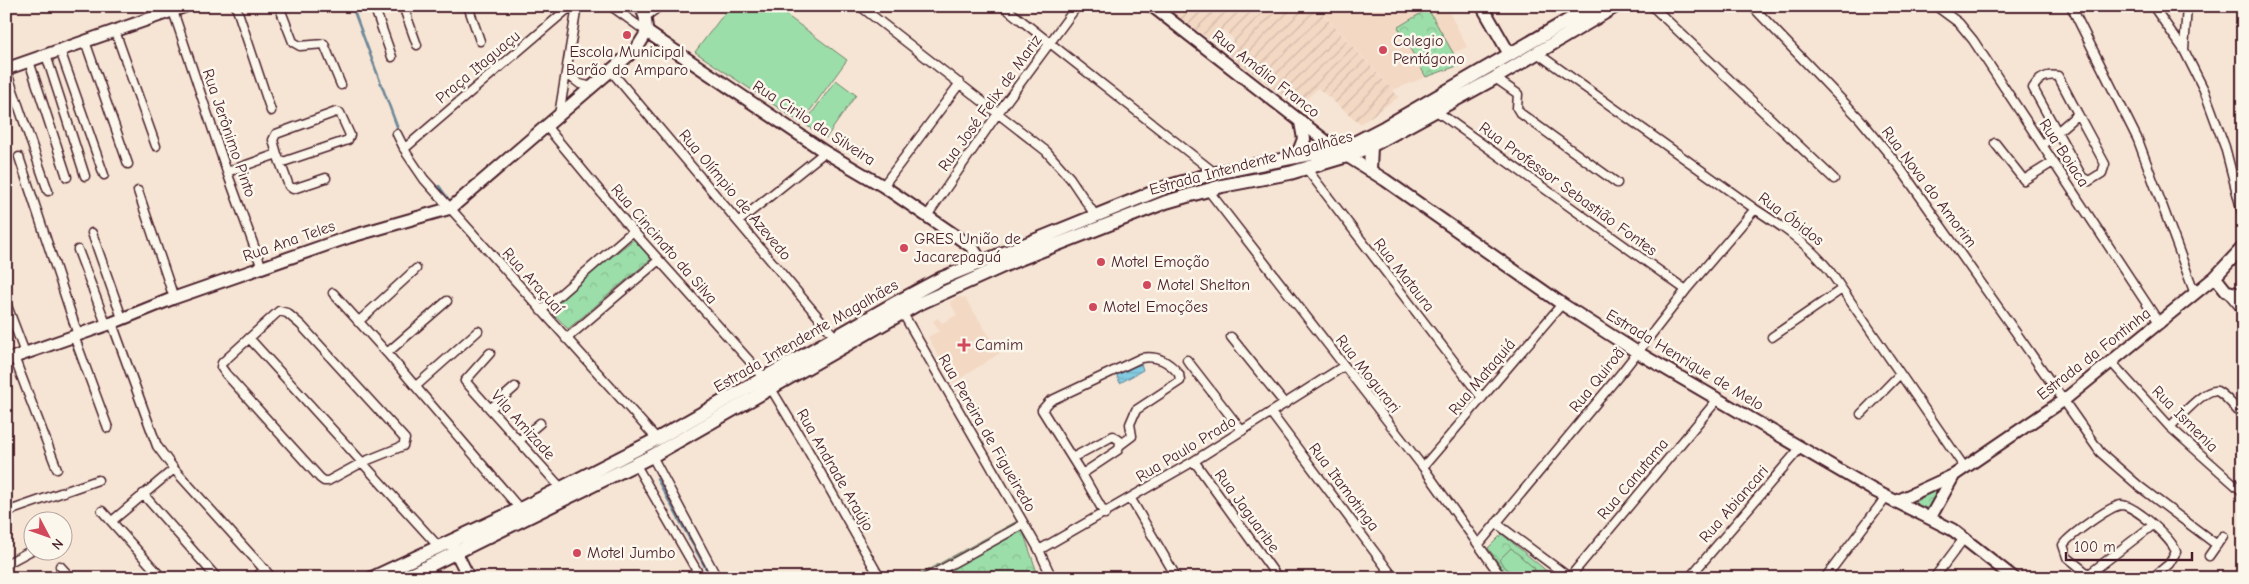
<svg xmlns="http://www.w3.org/2000/svg" width="2249" height="584" font-family="'Comic Neue',sans-serif">
	<style>
		.built { fill: #f3d8c4 }
		.industrial { fill: url(#industrial-furrows) }
		.park { fill: url(#park-crowns); stroke: #737e6a }
		.pitch { fill: #9cdea9; stroke: #737e6a }
		.water { fill: url(#water-rules); stroke: #6c8799 }
		.lines { fill: none; stroke-linecap: round; stroke-linejoin: round }
		.stream { stroke: #6c8799; stroke-width: 2.5 }
		.street-casing { stroke: #4a1f2b; stroke-width: 11 }
		.secondary-casing { stroke: #4a1f2b; stroke-width: 15 }
		.primary-casing { stroke: #4a1f2b; stroke-width: 16 }
		.street { stroke: #fbf7ec; stroke-width: 8 }
		.secondary { stroke: #fbf7ec; stroke-width: 11 }
		.primary { stroke: #fbf7ec; stroke-width: 12 }
		.poi-dot { fill: #d1495b; stroke: #fbf7ec; stroke-width: 2 }
		.labels { text-anchor: middle; dominant-baseline: central; stroke-width: 5; stroke-linejoin: round; paint-order: stroke }
		.poi-label { font-size: 16px; fill: #4a1f2b; stroke: #fbf7ec; text-anchor: start }
		.street-label { font-size: 16px; fill: #4a1f2b; stroke: #fbf7ec }
	</style>
	<defs>
		<pattern id="industrial-furrows" width="10" height="10" patternUnits="userSpaceOnUse" patternTransform="scale(1.25)"><rect width="10" height="10" fill="#f3d8c4"/><path d="M-1 1l2-2M0 10L10 0M9 11l2-2" fill="none" stroke="#d2b9a9"/></pattern>
		<pattern id="park-crowns" width="20" height="18" patternUnits="userSpaceOnUse" patternTransform="scale(1.25)"><rect width="20" height="18" fill="#9cdea9"/><path d="M2 6a3 3 0 1 1 6 0M12 15a3 3 0 1 1 6 0" fill="none" stroke="#88be92"/></pattern>
		<pattern id="water-rules" width="6" height="5" patternUnits="userSpaceOnUse" patternTransform="scale(1.25)"><rect width="6" height="5" fill="#82cce2"/><path d="M0 2.5h6" fill="none" stroke="#72afc2"/></pattern>
	</defs>
	<rect width="100%" height="100%" fill="#f6e5d4"/>
	<filter id="ink" filterUnits="userSpaceOnUse"><feTurbulence type="fractalNoise" baseFrequency=".02" numOctaves="2"/><feDisplacementMap in="SourceGraphic" scale="10" xChannelSelector="R" yChannelSelector="G"/><feConvolveMatrix kernelMatrix="1 2 1 2 8 2 1 2 1" color-interpolation-filters="sRGB"/></filter>
	<g filter="url(#ink)">
		<!-- built -->
		<path class="built" d="M1327 6H1455L1448 10 1467 47 1453 53 1428 9 1398 27 1426 77 1393 90 1320 10Z
			M958 297 965 298 1000 353 953 383 928 337 939 331 933 321 938 318 942 323 957 315 950 302Z"/>
		<!-- industrial -->
		<path class="industrial" d="M1163 6H1327L1320 11 1399 97 1360 124 1318 88 1298 107 1230 56 1229 45 1234 40 1224 30 1218 37 1209 39Z"/>
		<!-- park -->
		<path class="park" d="M1428 9 1460 65 1426 77 1398 27Z
			M634 239 651 259 568 329 548 308Z
			M1943 485 1932 510 1913 503Z
			M1019 520 1039 578H913Z
			M1502 534 1555 578H1509L1488 548Z"/>
		<!-- pitch -->
		<path class="pitch" d="M730 6H774L847 60 801 123 695 52Z
			M836 80 856 95 826 138 804 124Z
			M1511 548 1535 569 1528 578H1515L1499 560Z"/>
		<!-- water -->
		<path class="water" d="M1140 360 1143 370 1120 383 1115 372Z"/>
		<g class="lines">
			<!-- stream -->
			<path class="stream" d="M352 6 398 129
				M439 186 451 203
				M657 479 711 578"/>
			<defs>
				<path id="street" d="M236 6 271 111
					M279 6 293 42 300 46 324 44 341 85
					M374 6 392 57
					M403 6 417 45
					M468 6 480 41
					M611 6 647 32
					M860 6 1046 151 1070 178 1095 215
					M1003 6 1215 173
					M1652 6 1834 179
					M1752 6 1860 119 1898 165 2100 452 2140 487 2217 545
					M1936 6 1959 23 1973 40 2160 324
					M2071 6 2138 140 2195 294
					M2153 6 2184 50 2204 90 2225 147 2243 216
					M172 8 227 172 262 268
					M645 17 660 6
					M115 31 156 146
					M85 41 128 164
					M60 50 104 175
					M2184 50 2187 6
					M1537 53 1755 209C1783 227 1808 244 1829 270L1965 468
					M46 55 85 176
					M29 61 67 177
					M6 70 48 191
					M611 71 836 338
					M567 74 580 84 592 87
					M1495 78 1518 94 1517 108 1520 113 1617 183
					M1435 110 1686 290
					M559 115 577 6
					M546 126 633 231 764 377 805 445 880 578
					M397 134 407 154 424 179 657 439
					M1995 143 2024 180 2053 162
					M2042 145 2078 114 2058 76C2046 74 2039 78 2033 88L2082 177 2089 181 2102 173 2105 164 2078 114
					M404 149 571 6
					M277 154 273 140 276 134 336 112 340 113 350 135 348 140 280 163
					M19 157 78 335
					M1306 168 1482 398
					M227 172 277 154 289 186 293 189 326 178
					M883 186 960 83
					M1208 190 1423 467 1502 578
					M138 191 174 298
					M927 216 998 113 1077 6
					M739 221 825 152
					M92 233 122 318
					M78 250 106 324
					M2227 292 2243 311
					M333 293 387 353 520 509
					M6 303 25 353
					M901 310 1039 550 1052 578
					M279 311 287 313 301 325 405 439 403 446 363 462 328 481H324L320 478 226 374 221 367 222 363Z
					M541 311 633 231
					M358 322 416 269
					M112 323 157 446 174 469 272 578
					M74 336 108 428
					M1231 337 1285 404
					M1772 337 1842 289
					M249 338 439 547
					M566 339 659 260
					M387 353 447 301
					M490 353 465 381 561 488
					M14 357 57 469
					M1187 360 1242 431
					M2112 363 2170 427 2243 492
					M416 386 478 331
					M490 409 515 387
					M1271 413 1394 578
					M1861 414 1900 374
					M2170 427C2178 419 2206 387 2217 391 2227 396 2236 409 2243 417
					M520 440 540 423
					M652 456 717 578
					M1072 458 1082 474
					M1194 461 1278 578
					M636 465 701 578
					M1423 467 1562 304
					M143 494 217 578
					M1131 499 1177 578
					M102 511 162 578
					M6 512 98 480
					M1105 514 1082 474 1118 450 1120 445 1119 440 1113 436 1072 458 1042 410 1050 401 1141 358C1158 355 1169 362 1179 374L1180 381 1136 410 1130 424 1132 436 1120 445
					M112 521 174 469
					M1496 523 1570 578
					M1479 544 1622 372 1686 290 1755 209
					M1039 550 1194 461 1344 366
					M2209 556 2223 536
					M6 564 32 550
					M60 566 71 578
					M1222 576 1223 578
					M255 578 265 569
					M926 578 1024 524
					M1569 578 1718 399
					M1689 578 1801 447
					M1825 578 1886 497
					M1934 578 1965 537
					M2084 578 2153 525
					M2093 578 2067 557 2063 545C2069 536 2110 506 2121 505 2135 505 2172 539 2176 552L2169 564 2152 578
					M2236 578 2243 574"/>
				<path id="secondary" d="M641 6 645 17 647 32 825 152 883 186 972 247 981 261
					M1152 6 1336 149 1385 180 1562 304 1637 352 1873 490 1953 530 2014 578
					M1482 6 1510 55
					M6 69 186 6
					M2215 277 2226 291 2243 295
					M6 360 112 323 174 298 349 237 451 208 637 48 647 32
					M1895 502 1954 475 2064 400 2215 277 2243 247
					M1930 518 1954 475
					M453 546 469 578"/>
				<path id="primary" d="M1297 157 1304 139 1301 122
					M1370 170 1371 146
					M372 578 520 509 657 439 897 302 940 279 1169 186 1215 173 1336 149 1354 143 1385 127 1593 6
					M404 578 652 456 916 305 1012 262 1166 202 1222 186 1290 173 1347 156 1371 146 1495 78 1616 6"/>
			</defs>
			<!-- street casing -->
			<use href="#street" class="street-casing"/>
			<!-- secondary casing -->
			<use href="#secondary" class="secondary-casing"/>
			<!-- primary casing -->
			<use href="#primary" class="primary-casing"/>
			<!-- street -->
			<use href="#street" class="street"/>
			<!-- secondary -->
			<use href="#secondary" class="secondary"/>
			<!-- primary -->
			<use href="#primary" class="primary"/>
		</g>
	</g>
	<!-- markers -->
	<g class="poi-dot">
		<circle cx="627" cy="35" r="5"/>
		<circle cx="1383" cy="50" r="5"/>
		<circle cx="904" cy="248" r="5"/>
		<circle cx="1101" cy="262" r="5"/>
		<circle cx="1147" cy="285" r="5"/>
		<circle cx="1093" cy="307" r="5"/>
		<path d="M961.5 337.5h5v5h5v5h-5v5h-5v-5h-5v-5h5z"/>
		<circle cx="577" cy="553" r="5"/>
	</g>
	<g class="labels">
		<!-- poi labels -->
		<g class="poi-label">
			<text x="1393" y="41">Colegio<tspan x="1393" dy="18">Pentágono</tspan></text>
			<text x="627" y="52" text-anchor="middle">Escola Municipal<tspan x="627" dy="18">Barão do Amparo</tspan></text>
			<text x="914" y="239">GRES União de<tspan x="914" dy="18">Jacarepaguá</tspan></text>
			<text x="1111" y="262">Motel Emoção</text>
			<text x="1157" y="285">Motel Shelton</text>
			<text x="1103" y="307">Motel Emoções</text>
			<text x="975" y="345">Camim</text>
			<text x="587" y="553">Motel Jumbo</text>
		</g>
		<!-- street labels -->
		<g class="street-label">
			<text transform="translate(478 67) rotate(-40)">Praça Itaguaçu</text>
			<text transform="translate(1266 74) rotate(38)">Rua Amália Franco</text>
			<text transform="translate(990 103) rotate(-54)">Rua José Felix de Mariz</text>
			<text transform="translate(814 123) rotate(33)">Rua Cirilo da Silveira</text>
			<text transform="translate(229 133) rotate(71)">Rua Jerônimo Pinto</text>
			<text transform="translate(2064 153) rotate(57)">Rua Boiaca</text>
			<text transform="translate(1251 163) rotate(-15)">Estrada Intendente Magalhães</text>
			<text transform="translate(1929 187) rotate(53)">Rua Nova do Amorim</text>
			<text transform="translate(1568 189) rotate(36)">Rua Professor Sebastião Fontes</text>
			<text transform="translate(735 195) rotate(50)">Rua Olímpio de Azevedo</text>
			<text transform="translate(1791 219) rotate(37)">Rua Óbidos</text>
			<text transform="translate(289 241) rotate(-19)">Rua Ana Teles</text>
			<text transform="translate(664 244) rotate(49)">Rua Cincinato da Silva</text>
			<text transform="translate(1404 275) rotate(52)">Rua Mataura</text>
			<text transform="translate(533 281) rotate(48)">Rua Araçuaí</text>
			<text transform="translate(806 336) rotate(-30)">Estrada Intendente Magalhães</text>
			<text transform="translate(2094 354) rotate(-38)">Estrada da Fontinha</text>
			<text transform="translate(1685 360) rotate(31)">Estrada Henrique de Melo</text>
			<text transform="translate(1368 374) rotate(52)">Rua Mogurari</text>
			<text transform="translate(1482 377) rotate(-50)">Rua Mataquiá</text>
			<text transform="translate(1597 380) rotate(-51)">Rua Quiroã</text>
			<text transform="translate(2185 419) rotate(45)">Rua Ismenia</text>
			<text transform="translate(523 425) rotate(48)">Vila Amizade</text>
			<text transform="translate(987 433) rotate(60)">Rua Pereira de Figueiredo</text>
			<text transform="translate(1186 449) rotate(-31)">Rua Paulo Prado</text>
			<text transform="translate(835 470) rotate(60)">Rua Andrade Araújo</text>
			<text transform="translate(1633 479) rotate(-50)">Rua Canutama</text>
			<text transform="translate(1344 487) rotate(53)">Rua Itamotinga</text>
			<text transform="translate(1734 504) rotate(-49)">Rua Abiancari</text>
			<text transform="translate(1247 511) rotate(54)">Rua Jaguaribe</text>
		</g>
	</g>
	<!-- margin -->
	<rect width="2249" height="584" fill="none" stroke="#fbf7ec" stroke-width="25"/>
	<rect x="12" y="12" width="2224" height="559" fill="none" stroke="#4a1f2b" stroke-width="2" filter="url(#ink)"/>
	<!-- north arrow -->
	<g transform="translate(48 536) rotate(131)"><circle r="24" fill="#fbf7ec" stroke="#b4a19f"/>
	<path d="M0-4L9 19L0 12L-9 19Z" fill="#d1495b"/>
	<text y="-8" font-size="14" font-weight="bold" text-anchor="middle" fill="#4a1f2b">N</text>
	</g>
	<!-- scale -->
	<path d="M2066 552v8h126v-8" fill="none" stroke="#4a1f2b" stroke-width="2.5"/>
	<text x="2074" y="552" font-size="15" fill="#4a1f2b" stroke="#fbf7ec" stroke-width="4" paint-order="stroke">100 m</text>
</svg>
